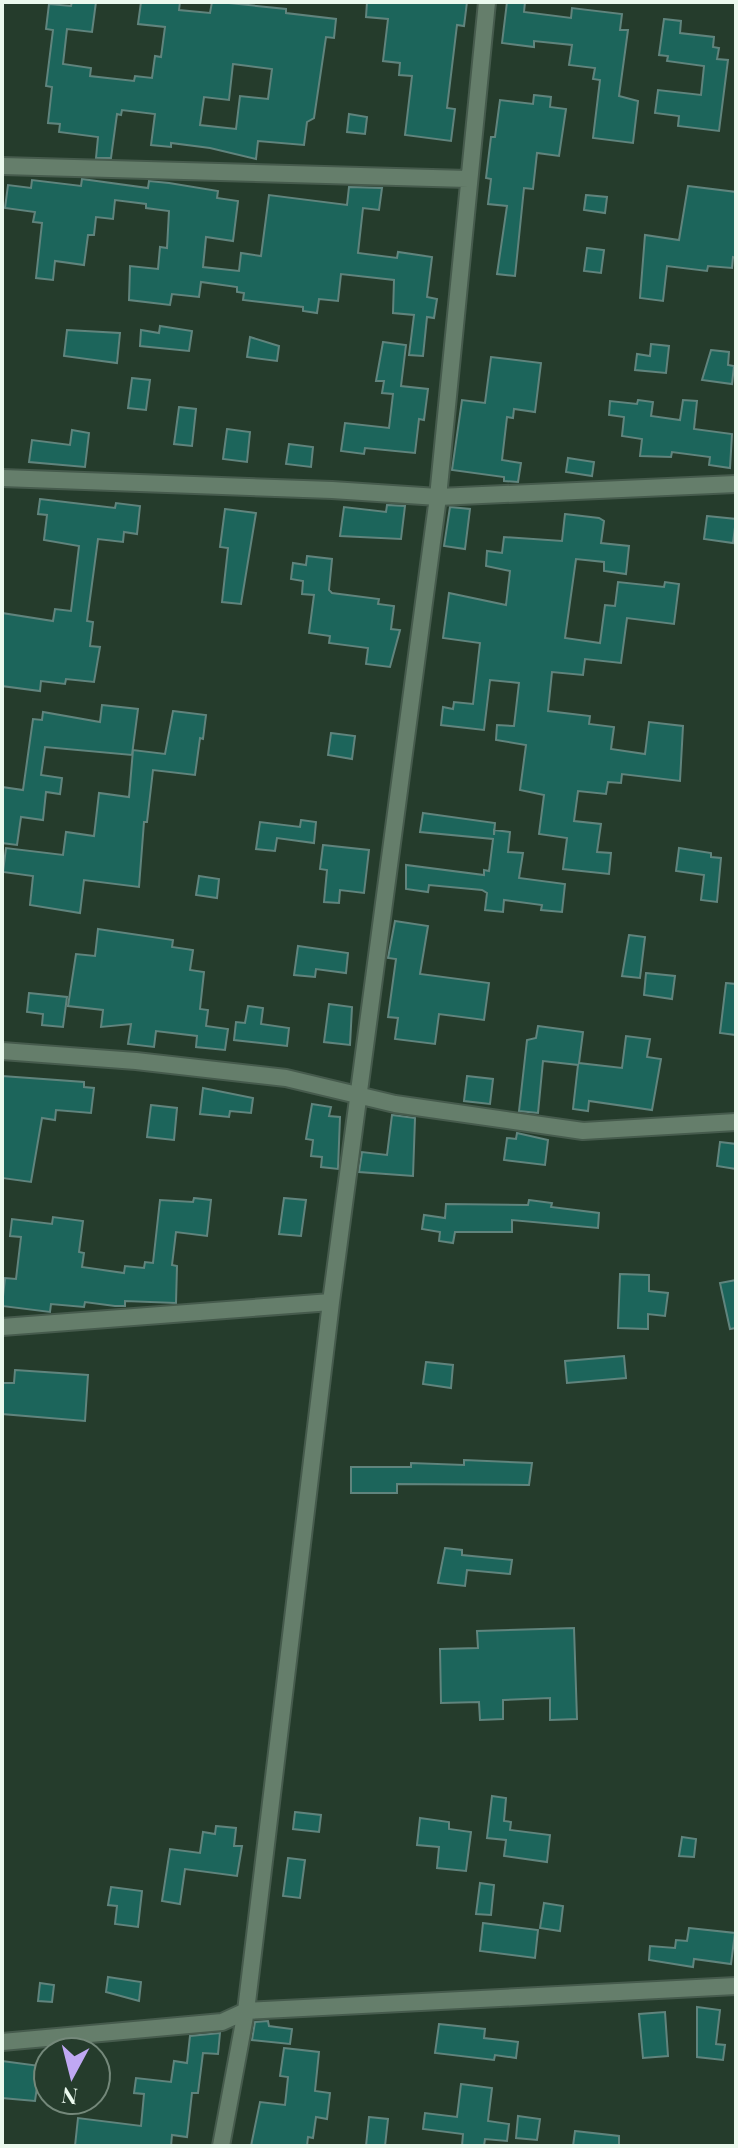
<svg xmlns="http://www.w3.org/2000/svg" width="738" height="2148" font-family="'Playfair Display',serif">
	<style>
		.building { fill: #1c655b; stroke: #60847d; stroke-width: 2; fill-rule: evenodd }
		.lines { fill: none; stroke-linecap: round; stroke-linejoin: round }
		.minor-casing { stroke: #465b4d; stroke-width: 20 }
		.minor { stroke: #657e6b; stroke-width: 16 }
	</style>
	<rect width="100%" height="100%" fill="#253c2c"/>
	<!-- building -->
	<path class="building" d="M72 2H96L92 32 67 29 63 64 91 68 90 76 134 81 135 76 152 78 155 56 161 57 165 27 138 24 141 2H180L179 10 210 13 212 2H219L286 9V13L336 19 334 38 326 37 314 118 307 122 304 145 258 141 256 159 210 148 171 143V147L151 145 155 114 122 110 121 115 117 114 111 158H96L98 137 59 132 60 124 48 123 52 87 46 86 53 30 46 29 49 4 71 6ZM233 64 272 69 268 99 240 96 236 129 200 125 204 97 229 100Z
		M367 2H467L464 26 457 25 447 108 455 109 451 141 405 135 412 76 399 75 400 63 383 61 388 19 366 17Z
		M507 2H525L524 12 571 18 572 8 622 14 620 30H628L619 96 638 101 633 143 593 138 600 80 593 79 595 68 569 65 572 45 534 41V47L502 43Z
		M664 19 681 21 680 33 714 37 713 47 719 48 717 59 728 60 719 131 678 126 679 116 655 113 658 90 701 95 704 66 667 61 668 56 659 55Z
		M534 95 551 97 550 107 566 109 559 156 537 153 533 189 524 188 515 276 497 274 507 206 488 204 491 179 486 178 491 137H495L500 100 533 104Z
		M349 114 367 117 365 134 347 132Z
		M82 179 148 188 149 181 169 183 218 191 217 198 238 201 233 241 206 237 203 267 239 271 241 253 261 256 269 195 347 205 349 187 382 188 379 210 363 208 358 253 397 258 398 252 432 257 427 297 437 299 434 318 427 317 423 356 409 355 414 315 393 313 394 280 341 274 338 301 319 299 317 313 303 311V307L243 300 244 293 237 292V287L201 282 199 297 172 294 170 305 129 300 130 266 158 269 160 247 167 248 169 211 146 208V204L115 200 113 219 96 217 94 235H88L84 265 55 261 53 280 36 278 42 223 33 222 35 212 5 208 8 185 31 188 32 180 81 186Z
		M688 186 736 192V258L733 257 732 268 708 266 707 271 667 266 663 301 640 298 645 235 679 240Z
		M586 195 607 197 605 213 584 210Z
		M587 248 604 250 601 273 584 271Z
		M160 326 192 331 189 351 140 346 141 330 159 333Z
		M67 330 120 333 117 363 64 356Z
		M250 337 279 346 277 361 247 357Z
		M383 342 406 345 401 386 428 389 424 420 419 419 415 453 365 448 364 454 341 451 345 423 389 428 393 394 382 393 384 381H376Z
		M651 344 669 346 666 373 635 370 637 354 650 356Z
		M711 350 729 352 728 365 734 366 732 384 702 380Z
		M491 357 541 363 535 412 514 409 513 418 507 417 502 460 521 463 518 482 504 481V477L452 470 462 400 485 403Z
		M132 378 150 380 146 410 128 408Z
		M638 400 653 402 651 416 680 420 683 400 697 401 694 429 732 434 730 468 709 465 710 457 672 452 671 457 640 456 642 439 622 436 624 417 609 415 610 401 637 404Z
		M179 407 196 409 192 446 174 444Z
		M227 429 250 432 247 462 223 459Z
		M72 430 89 433 85 467 29 462 32 440 70 445Z
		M289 444 313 447 311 467 286 464Z
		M568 458 594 462 592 476 566 472Z
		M40 499 115 508 116 503 140 506 137 534 124 532 123 542 98 539 87 621 93 622 90 646 100 647 94 682 66 679 65 684 41 681 40 691 2 686V613L53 621 55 609 71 611 79 546 44 540 47 515 38 514Z
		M387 505 405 506 401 539 340 536 344 507 386 512Z
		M450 507 470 509 465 549 444 546Z
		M225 509 256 513 241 604 222 602 228 548 220 547Z
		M565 514 599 518 604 521 601 543 629 546 626 574 604 571V562L576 559 565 638 600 643 605 605 615 606 618 582 664 587 665 582 679 584 674 624 627 618 621 663 585 659 583 675 552 672 548 711 590 716 589 724 614 727 611 749 645 754 649 722 683 726 680 781 622 774 621 783 608 782 606 794 578 791 574 821 601 824 597 852 611 853 609 874 563 869 567 838 539 834 544 795 520 790 526 745 496 740 497 725 514 726 519 683 490 680 484 730 441 725 443 707 453 709 454 702 473 704 480 643 443 638 449 593 506 605 510 571 486 566 487 551 502 553 504 537 562 541Z
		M707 516 736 519 733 543 704 539Z
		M307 556 332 559 329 590 332 593 379 599 378 604 394 606 391 629 400 630 390 667 366 664 368 648 329 643 330 636 309 633 314 595 302 594 303 581 291 579 293 563 306 565Z
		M102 705 138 709 132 755 45 747 41 775 62 778 60 794 46 792 43 820 21 817 17 845 2 843V787L23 790 33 719 42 720 43 712 100 722Z
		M173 711 206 715 203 739 200 738 195 775 153 770 147 822H144L139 887 84 880 80 913 30 905 33 876 3 872 6 848 63 855 66 832 94 836 99 793 129 797 133 750 165 754Z
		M331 733 355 736 352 759 328 755Z
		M423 813 495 823 494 835V830L510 832 508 852 523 853 519 878 565 884 562 912 541 910 542 905 504 900 503 912 485 910 487 893 482 890 429 885 428 892 406 889V865L484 875V870L489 871 493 839 420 832Z
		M301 820 316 822 314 843 277 838 275 851 256 849 260 822 300 827Z
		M323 845 369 850 364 893 340 890 339 903 324 902 327 870 320 869Z
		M679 848 711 853V857L721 858 717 902 701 900 704 875 676 871Z
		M199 876 219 879 217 898 196 895Z
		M395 921 428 926 420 974 489 983 484 1020 439 1014 435 1044 395 1039 398 1018 388 1017 396 959 388 958Z
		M98 929 173 940 172 947 193 950 190 970 204 972 200 1009 208 1010 206 1026 228 1029 225 1050 196 1047 197 1036 156 1031 154 1047 128 1044 131 1024 101 1027 103 1010 68 1006 76 954 95 956Z
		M629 935 645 937 640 978 622 976Z
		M298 946 348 953 346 973 316 969 315 977 294 975Z
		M646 973 675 976 672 999 644 995Z
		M726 983 736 984V1035L720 1033Z
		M29 993 67 997 63 1027 42 1025 43 1014 27 1012Z
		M329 1004 352 1007 350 1045 324 1042Z
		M248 1006 263 1008 261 1024 289 1028 287 1046 234 1040 236 1022 245 1023Z
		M538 1026 583 1032 579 1063 622 1068 626 1036 650 1039 647 1057 661 1059 652 1110 589 1101 588 1111 573 1109 578 1065 543 1061 538 1113 519 1111 527 1040 536 1038Z
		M2 1076 84 1082V1087L94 1088 91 1113 56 1110 55 1120 42 1118 31 1182 2 1178Z
		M467 1076 493 1079 490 1104 464 1101Z
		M203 1088 253 1098 251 1113 230 1111 229 1117 200 1114Z
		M312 1104 331 1107 329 1116 340 1117 338 1169 321 1167 322 1157 311 1156 313 1140 306 1139Z
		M151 1105 177 1108 174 1140 147 1137Z
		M392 1115 415 1118 413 1176 359 1172 362 1152 387 1155Z
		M517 1133 548 1140 545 1165 504 1160 507 1138 516 1139Z
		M720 1142 736 1144V1169L717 1166Z
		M194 1198 211 1200 207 1236 176 1232 172 1265 177 1266 176 1303 125 1301V1306H115L85 1302 84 1307 51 1304 50 1312 2 1306 5 1278 16 1279 21 1237 10 1236 12 1219 52 1224 53 1217 83 1221 79 1252 84 1253 82 1267 124 1273 125 1266 144 1268 145 1262 153 1263 160 1200 193 1202Z
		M284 1198 306 1200 301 1236 279 1234Z
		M529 1200 552 1203 551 1207 599 1213 598 1228 512 1220V1232H455L453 1243 439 1241 440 1232 422 1229 424 1215 445 1218 446 1204 528 1205Z
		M620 1274 649 1275V1291L668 1293 665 1316 648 1314V1329L618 1328Z
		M736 1280V1328L730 1329 720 1283Z
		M624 1356 626 1378 567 1383 565 1361Z
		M426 1362 453 1365 451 1388 423 1384Z
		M15 1370 88 1375 85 1421 2 1414V1383H14Z
		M464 1460 532 1463 529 1485 397 1484V1493H351V1467H411V1463L464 1465Z
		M445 1548 462 1550V1555L512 1560 510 1574 467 1570 465 1586 438 1583Z
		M574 1628 577 1719 550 1720V1698L503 1700V1719L480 1720 479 1702 441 1703 440 1649 478 1648 477 1631Z
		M492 1796 506 1798 504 1821 511 1822 510 1830 550 1835 547 1862 504 1856 506 1840 487 1838Z
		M295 1812 321 1815 319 1832 293 1829Z
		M420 1818 449 1822V1829L471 1832 466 1871 437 1868 439 1847 417 1845Z
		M216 1826 236 1828 234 1846H242L237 1876 185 1869 180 1904 162 1901 170 1849 200 1853 203 1832 215 1834Z
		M682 1837 696 1839 694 1857 679 1856Z
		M288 1858 305 1860 300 1898 283 1896Z
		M480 1883 494 1885 491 1915 476 1914Z
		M111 1887 142 1891 138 1927 115 1924 117 1906 108 1905Z
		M544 1903 563 1906 560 1931 540 1928Z
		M483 1923 538 1930 535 1958 480 1951Z
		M689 1928 735 1933 731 1964 694 1959 693 1967 649 1960 650 1946 675 1948 676 1940 687 1941Z
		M108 1977 141 1982 139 2001 106 1992Z
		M40 1983 54 1985 52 2002 38 2001Z
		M697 2007 720 2010 716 2044 725 2045 723 2060 697 2057Z
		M665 2012 668 2056 643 2058 639 2014Z
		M268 2021 269 2026 292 2029 290 2044 252 2040 255 2022Z
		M439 2024 485 2029 484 2038 518 2042 516 2058 495 2055 494 2060 435 2053Z
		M220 2033 218 2054 203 2053 198 2093H192L187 2137 172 2135 171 2146H75L78 2118 141 2126 144 2094 134 2093 136 2078 171 2082 174 2061 187 2063 190 2036Z
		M284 2048 319 2052 315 2091 330 2093 327 2119 316 2117 313 2138 308 2137 307 2146H251L260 2102 285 2105 288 2077 280 2076Z
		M2 2061 40 2066 35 2101 2 2098Z
		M461 2084 492 2088 488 2121 509 2124 507 2141 485 2139 484 2146H462L463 2134 423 2129 425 2113 457 2117Z
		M518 2116 540 2119 537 2140 516 2138Z
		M369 2117 388 2119 385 2146H366Z
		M575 2131 619 2136V2146H573Z"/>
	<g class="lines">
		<defs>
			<path id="minor" d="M2 166 468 179
				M2 478 332 490 438 497 736 484
				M2 1051 136 1061 286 1078 395 1104 583 1131 736 1122
				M2 1327 331 1302
				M2 2042 222 2022 246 2011 736 1986
				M221 2146 246 2011 331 1302 438 497 487 2"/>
		</defs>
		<!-- minor casing -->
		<use href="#minor" class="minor-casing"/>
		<!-- minor -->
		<use href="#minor" class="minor"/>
	</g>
	<!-- border -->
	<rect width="738" height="2148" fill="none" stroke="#ebf9ee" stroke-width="8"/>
	<!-- north arrow -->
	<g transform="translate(72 2076) rotate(187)"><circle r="38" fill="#253c2c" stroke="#74887a" stroke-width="2"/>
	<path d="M0-6L14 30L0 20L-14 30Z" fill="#c0a8f3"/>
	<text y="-12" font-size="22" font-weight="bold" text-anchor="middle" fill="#ebf9ee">N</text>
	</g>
</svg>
